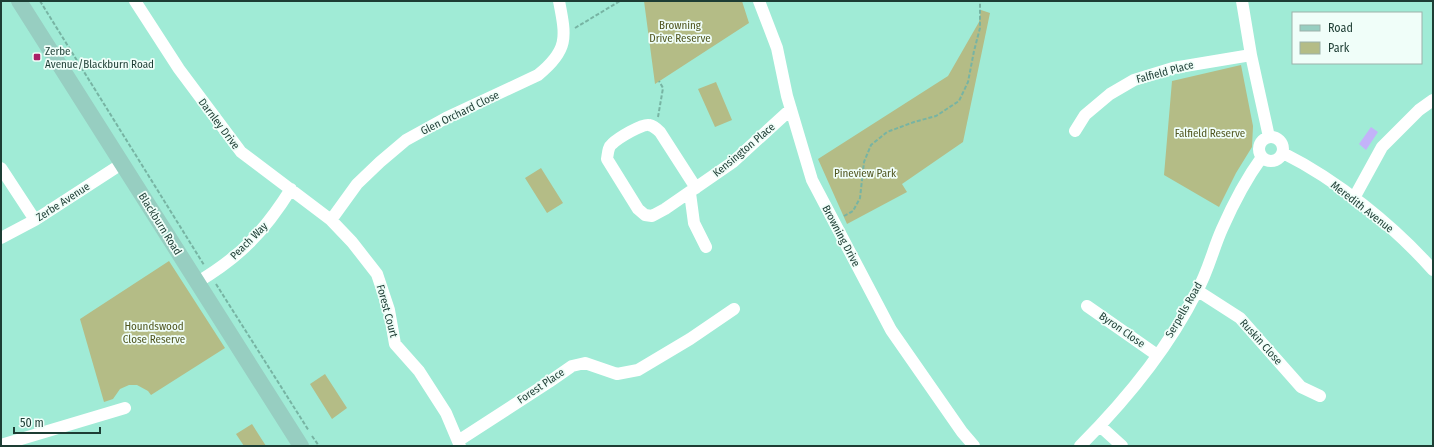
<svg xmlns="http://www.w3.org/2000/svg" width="1434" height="447" font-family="'Fira Sans Condensed',sans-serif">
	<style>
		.green { fill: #b4bc86 }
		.water { fill: #c3b3f9 }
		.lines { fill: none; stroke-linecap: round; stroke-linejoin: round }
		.path { stroke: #77b4a3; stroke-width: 2; stroke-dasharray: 4 2; stroke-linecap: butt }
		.minor { stroke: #fff; stroke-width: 12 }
		.major { stroke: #97cec1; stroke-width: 16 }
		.poi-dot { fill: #a92168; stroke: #f0fef9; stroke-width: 1.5 }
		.labels { text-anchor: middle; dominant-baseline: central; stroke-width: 3.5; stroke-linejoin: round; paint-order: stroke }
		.park-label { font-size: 11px; fill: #50561f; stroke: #f0fef9 }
		.poi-label { font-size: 11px; fill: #1d3d34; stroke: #f0fef9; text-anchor: start }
		.street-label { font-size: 11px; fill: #1d3d34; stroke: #f0fef9 }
	</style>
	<rect width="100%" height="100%" fill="#a0ebd6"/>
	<!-- green -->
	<path class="green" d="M644 1H742L749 23 655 84Z
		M981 10 990 13 963 142 902 184 907 192 847 224 818 159 948 76 979 22Z
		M1241 65 1253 126 1252 147 1236 173 1219 207 1164 175 1172 81Z
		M716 82 732 120 715 127 698 89Z
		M541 168 563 203 547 213 525 178Z
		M169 261 225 348 151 395 148 391 137 385H129L120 389 113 399 104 402 80 319Z
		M325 374 347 408 332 419 310 384Z
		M252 424 266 446H244L236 434Z"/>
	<!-- water -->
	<path class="water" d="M1371 127 1378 132 1366 150 1359 144Z"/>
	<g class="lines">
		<!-- path -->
		<path class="path" d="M40 1 204 265
			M575 28 620 1
			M658 117 663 88 659 81
			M844 216 853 211 860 198 864 162 871 145 887 132 914 122 936 116 959 101 968 82 974 51 980 28V1
			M216 284 309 431
			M312 436 319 446"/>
		<!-- minor -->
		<path class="minor" d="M135 1 179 69 241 152 331 220 352 242 377 274 389 310 395 344 419 371 446 413 460 446
			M759 1 777 48 787 96 812 180 891 330 962 432 974 446
			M1242 1 1251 55 1269 137
			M1075 131 1085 115 1110 94 1134 80 1173 68 1251 55
			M1259 149a12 12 0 1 1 24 0a12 12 0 1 1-24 0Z
			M1283 153C1337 180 1393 225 1433 270
			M1 168 35 220
			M696 188 660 132C657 129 654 126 649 125 643 123 618 138 612 144 608 147 608 153 607 159L638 209 645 215 652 216 665 209 733 162 791 109
			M690 193 694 223 706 247
			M1354 198 1382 147 1419 110 1433 100
			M331 220 357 184 380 162 406 140 446 118 538 75C569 50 566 37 559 1
			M1 238 35 220 123 163
			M196 283C240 257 264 232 291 189
			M1198 291 1240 318 1301 387 1320 396
			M1087 306 1157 355
			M1100 426 1122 446
			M458 441 549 382 572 366 585 363 617 374 638 370 690 339 734 309
			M1 445 125 408
			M1080 446C1124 402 1169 347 1197 291 1208 272 1213 249 1222 229 1233 204 1246 179 1262 157"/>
		<!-- major -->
		<path class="major" d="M19 1C114 149 206 298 301 446"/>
	</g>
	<!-- markers -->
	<rect class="poi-dot" x="33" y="53" width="8" height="8" rx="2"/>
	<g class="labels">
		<!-- park labels -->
		<g class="park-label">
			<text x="680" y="25">Browning<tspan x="680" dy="13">Drive Reserve</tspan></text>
			<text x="1210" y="133">Falfield Reserve</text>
			<text x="865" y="173">Pineview Park</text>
			<text x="154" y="326">Houndswood<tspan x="154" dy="13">Close Reserve</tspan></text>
		</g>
		<!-- poi labels -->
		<g class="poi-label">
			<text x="45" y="51">Zerbe<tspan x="45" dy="13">Avenue/Blackburn Road</tspan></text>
		</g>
		<!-- street labels -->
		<g class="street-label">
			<text transform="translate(1165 72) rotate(-15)">Falfield Place</text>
			<text transform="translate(460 113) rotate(-26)">Glen Orchard Close</text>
			<text transform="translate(219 124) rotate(53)">Darnley Drive</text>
			<text transform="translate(744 150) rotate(-40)">Kensington Place</text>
			<text transform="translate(63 202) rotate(-33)">Zerbe Avenue</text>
			<text transform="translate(1362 207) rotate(38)">Meredith Avenue</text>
			<text transform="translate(160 224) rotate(58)">Blackburn Road</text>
			<text transform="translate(841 236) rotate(62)">Browning Drive</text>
			<text transform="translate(249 241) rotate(-45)">Peach Way</text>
			<text transform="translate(1184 310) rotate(-60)">Serpells Road</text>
			<text transform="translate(387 311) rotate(75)">Forest Court</text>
			<text transform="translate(1122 330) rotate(35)">Byron Close</text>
			<text transform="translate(1261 342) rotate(48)">Ruskin Close</text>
			<text transform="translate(541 386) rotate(-34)">Forest Place</text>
		</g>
	</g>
	<!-- border -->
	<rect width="1434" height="447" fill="none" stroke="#1d3d34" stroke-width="4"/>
	<!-- legend -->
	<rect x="1292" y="12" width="130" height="52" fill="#f0fef9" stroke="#9cb1aa"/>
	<rect x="1300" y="25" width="20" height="6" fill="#97cec1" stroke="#9cb1aa"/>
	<text x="1328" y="32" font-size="12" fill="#1d3d34">Road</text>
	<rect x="1300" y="42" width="20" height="12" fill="#b4bc86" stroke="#9cb1aa"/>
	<text x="1328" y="52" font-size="12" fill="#1d3d34">Park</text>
	<!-- scale -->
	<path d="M14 427v6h86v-6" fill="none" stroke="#1d3d34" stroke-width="2"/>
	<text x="20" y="427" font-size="12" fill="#1d3d34" stroke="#f0fef9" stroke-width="3" paint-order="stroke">50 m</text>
</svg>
